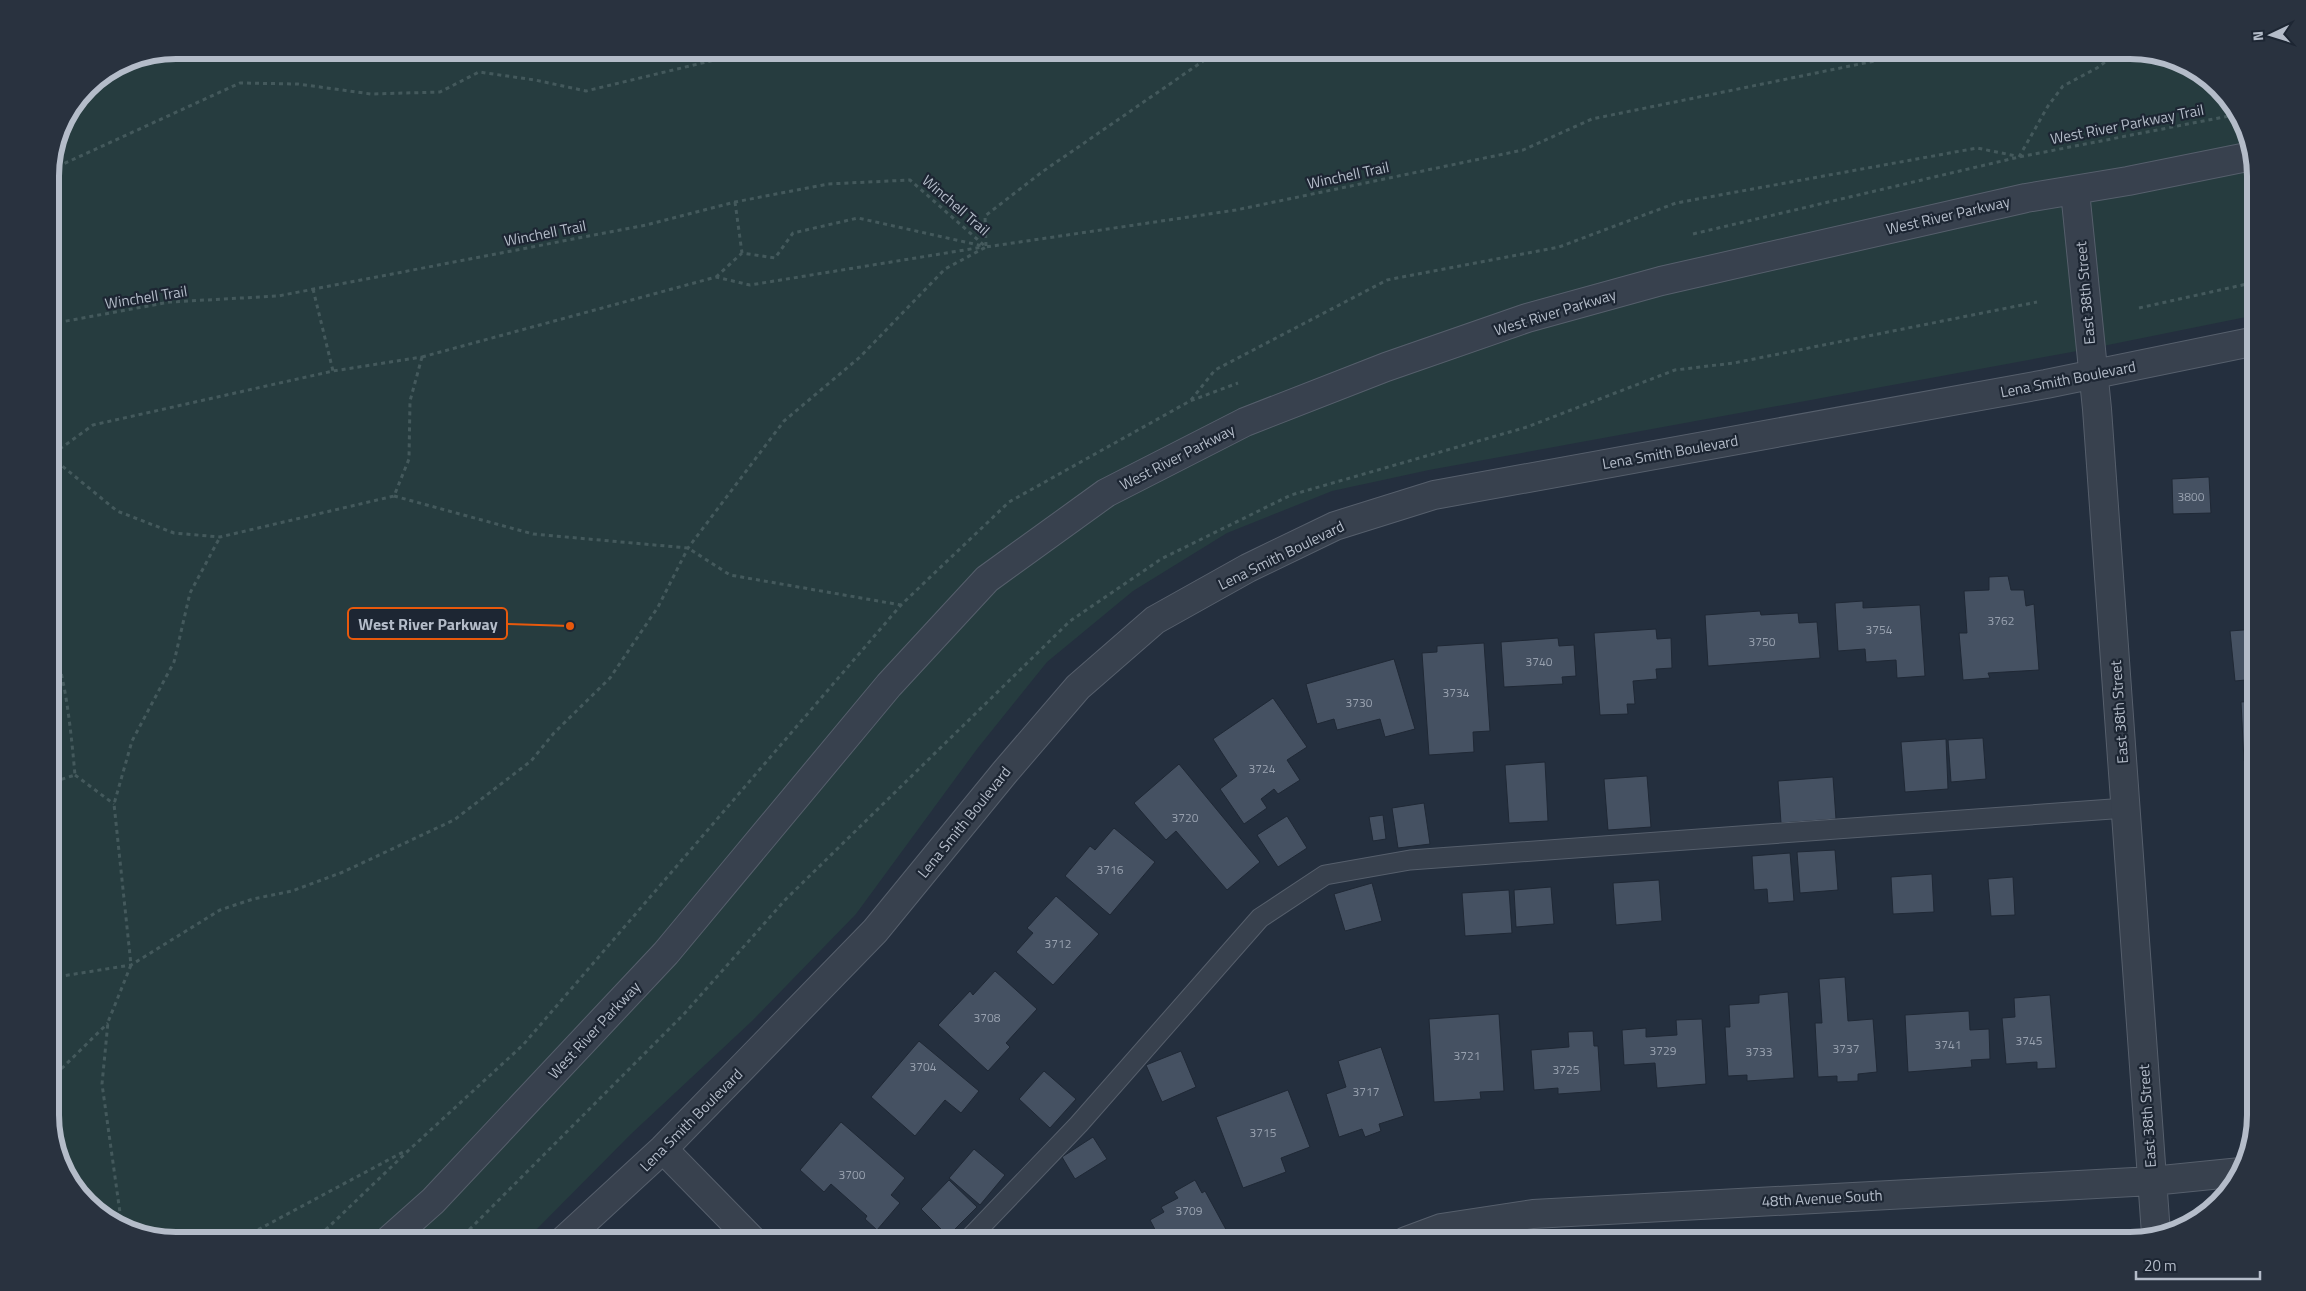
<svg xmlns="http://www.w3.org/2000/svg" width="2306" height="1291" font-family="'Titillium Web',sans-serif">
	<style>
		.green { fill: #263c3f }
		.building { fill: #455162; stroke: #1f2835 }
		.lines { fill: none; stroke-linecap: round; stroke-linejoin: round }
		.lane-casing { stroke: #565f6c; stroke-width: 21 }
		.street-casing { stroke: #565f6c; stroke-width: 30 }
		.path { stroke: #44595c; stroke-width: 3; stroke-dasharray: 4 4; stroke-linecap: butt }
		.lane { stroke: #38414e; stroke-width: 19 }
		.street { stroke: #38414e; stroke-width: 28 }
		.labels { text-anchor: middle; dominant-baseline: central; stroke-width: 4.5; stroke-linejoin: round; paint-order: stroke }
		.number-label { font-size: 12px; fill: #98a1af }
		.street-label { font-size: 15px; fill: #b4bcc9; stroke: #1d2633 }
		.rim { fill: none; stroke: #b4bcc9; stroke-width: 6 }
		.leader { fill: none; stroke: #e8590c; stroke-width: 2 }
		.callout-dot { fill: #e8590c; stroke: #1d2633; stroke-width: 2 }
		.callout { fill: #1d2633; stroke: #e8590c; stroke-width: 2 }
		.callout-label { font-size: 16px; text-anchor: middle; font-weight: bold; fill: #b4bcc9 }
	</style>
	<rect width="100%" height="100%" fill="#242f3e"/>
	<!-- green -->
	<path class="green" d="M176 50H2130L2193 67 2239 113 2256 168V315L2088 349 1429 470 1332 491 1227 533 1133 591 1047 662 977 749 856 914 752 1021 631 1134 525 1241H176L113 1224 71 1185 50 1123V168L63 121 87 87 128 59Z"/>
	<!-- building -->
	<path class="building" d="M2209 477 2211 513 2173 514 2172 479Z
		M2008 576 2011 590H2024L2026 606 2034 604 2039 670 1988 673 1990 678 1963 680 1959 633H1967L1964 591 1989 590V577Z
		M1863 601V608L1920 605 1925 676 1897 678 1896 660 1866 662 1865 649 1838 651 1835 603Z
		M1760 611 1761 615 1798 613 1799 623 1817 622 1820 658 1708 666 1705 615Z
		M1656 629 1657 639 1671 638 1672 668 1656 669 1657 679 1633 681 1635 704H1627L1628 714 1600 715 1594 633Z
		M2256 629V679L2235 681 2230 631Z
		M1558 638 1559 646 1574 645 1576 676 1562 677 1563 684 1504 687 1501 642Z
		M1484 643 1490 731 1473 732 1474 752 1429 755 1422 653 1437 652V646Z
		M1394 659 1415 729 1385 737 1380 719 1337 730 1334 719 1317 724 1306 684Z
		M1273 698 1307 747 1287 760 1300 780 1278 794 1274 789 1261 799 1267 808 1244 824 1220 789 1237 776 1213 739Z
		M2256 701V760L2244 761 2241 702Z
		M1983 738 1986 779 1951 782 1948 740Z
		M1946 739 1948 789 1905 792 1901 742Z
		M1545 762 1548 821 1509 823 1505 765Z
		M1179 764 1260 862 1227 890 1176 831 1166 840 1134 803Z
		M1647 776 1651 827 1608 830 1604 779Z
		M1833 777 1836 819 1781 823 1778 781Z
		M2256 787V835L2251 836 2246 788Z
		M1424 803 1430 844 1398 848 1392 808Z
		M1383 815 1386 839 1373 841 1369 817Z
		M1287 816 1307 848 1278 867 1257 835Z
		M1114 828 1155 862 1110 915 1065 876 1090 846 1095 850Z
		M1835 850 1838 890 1800 893 1797 852Z
		M1790 853 1794 901 1768 903 1767 889 1754 890 1752 856Z
		M1932 874 1934 912 1893 914 1891 877Z
		M2256 874V913H2253L2249 875Z
		M2013 877 2015 915 1991 916 1988 879Z
		M1659 880 1662 921 1616 925 1613 883Z
		M1372 883 1382 921 1345 931 1334 894Z
		M1551 887 1554 924 1516 927 1514 890Z
		M1509 890 1512 933 1465 936 1462 893Z
		M1056 896 1099 934 1053 985 1016 952 1033 933 1027 928Z
		M995 971 1037 1009 1006 1043 1010 1047 988 1071 938 1025 970 991 973 995Z
		M1845 977 1848 1021 1873 1019 1877 1072 1858 1074V1081L1837 1082V1076L1818 1077 1815 1023H1822L1819 979Z
		M1788 992 1794 1078 1747 1081V1075L1728 1076 1725 1027H1730L1729 1005 1759 1003V995Z
		M2050 995 2056 1068 2037 1069V1062L2006 1064 2002 1018 2015 1017 2014 998Z
		M1969 1011 1970 1030 1989 1029 1990 1059 1971 1060 1972 1067 1908 1072 1905 1015Z
		M1499 1014 1504 1091 1480 1092 1481 1099 1434 1102 1429 1019Z
		M1702 1019 1706 1084 1657 1088 1655 1063 1624 1065 1622 1030 1646 1028V1037L1677 1035 1676 1020Z
		M1593 1031 1594 1046H1598L1601 1091 1558 1094V1088L1534 1090 1531 1050 1569 1047 1568 1032Z
		M919 1041 979 1091 961 1113 945 1100 915 1136 871 1097Z
		M1381 1047 1404 1116 1379 1124 1381 1131 1365 1137 1362 1129 1339 1137 1326 1094 1346 1087 1338 1061Z
		M1181 1051 1196 1087 1162 1102 1146 1065Z
		M1044 1071 1076 1099 1050 1128 1019 1099Z
		M1288 1090 1310 1147 1281 1158 1286 1172 1243 1188 1216 1117Z
		M841 1122 905 1178 891 1195 900 1203 877 1230 865 1219 867 1216 831 1184 824 1192 800 1170Z
		M1093 1137 1107 1159 1075 1179 1062 1157Z
		M974 1149 1005 1175 980 1205 949 1178Z
		M949 1180 977 1207 948 1236 921 1209Z
		M1195 1180 1202 1193 1205 1191 1229 1235 1218 1241H1161L1150 1220 1164 1212 1161 1207 1178 1198 1174 1192Z
		M1098 1233 1104 1241H1087Z"/>
	<g class="lines">
		<defs>
			<path id="lane" d="M967 1241 1079 1124 1260 918 1325 875 1410 860 2126 808"/>
			<path id="street" d="M2075 191 2097 409 2156 1234
				M663 1149 753 1241
				M388 1241 433 1201 666 953 889 685 987 579 1106 493 1245 422 1386 367 1527 318 1661 281 2026 198 2128 181 2252 156
				M563 1241 663 1149 875 931 1005 772 1078 687 1155 620 1248 568 1335 526 1434 495 2046 384 2256 341
				M1406 1241 1441 1228 1533 1214 2152 1181 2241 1172"/>
		</defs>
		<!-- lane casing -->
		<use href="#lane" class="lane-casing"/>
		<!-- street casing -->
		<use href="#street" class="street-casing"/>
		<!-- path -->
		<path class="path" d="M2019 157 2048 106 2063 86 2097 68 2121 50
			M50 170 240 83 298 84 371 94 440 92 479 72 535 80 586 91 756 50
			M735 202 742 253
			M1693 234 2019 157 2239 114
			M986 246 985 216 1042 172 1209 57 1212 50
			M716 277 742 253 775 258 793 233 858 218 983 246
			M313 289 333 371
			M2139 308 2256 282
			M50 324 170 302 278 296 646 225 735 202 828 184 910 180 986 247 1236 210 1523 150 1592 119 1928 50
			M422 357 410 401 409 459 394 496 220 537 174 533 117 511 50 456 93 425 333 371Z
			M422 357 716 277 750 285 983 247
			M1191 400 1215 370 1387 280 1559 247 1676 203 1977 148 2016 156
			M394 496 533 534 688 548 730 575 901 605
			M50 636C66 676 71 732 75 775L50 783
			M75 775 114 804
			M50 978 131 965 220 910 253 899 292 891 343 872 454 820 531 761 554 733 610 678 658 607 688 548 784 421 860 357 945 269 986 247
			M50 1080 108 1023
			M122 1227 102 1084 108 1022 131 965 114 804 132 741 174 662 190 593 220 537
			M237 1241 405 1151
			M314 1241 410 1149 523 1045 901 605 1009 502 1190 401 1238 383
			M458 1241 684 1014 785 900 1070 621 1161 559 1291 495 1527 427 1675 370 1734 363 2037 302"/>
		<!-- lane -->
		<use href="#lane" class="lane"/>
		<!-- street -->
		<use href="#street" class="street"/>
	</g>
	<g class="labels">
		<!-- number labels -->
		<g class="number-label">
			<text x="2191" y="496">3800</text>
			<text x="2001" y="620">3762</text>
			<text x="1879" y="629">3754</text>
			<text x="1762" y="641">3750</text>
			<text x="1539" y="661">3740</text>
			<text x="1456" y="692">3734</text>
			<text x="1359" y="702">3730</text>
			<text x="1262" y="768">3724</text>
			<text x="1185" y="817">3720</text>
			<text x="1110" y="869">3716</text>
			<text x="1058" y="943">3712</text>
			<text x="987" y="1017">3708</text>
			<text x="2029" y="1040">3745</text>
			<text x="1948" y="1044">3741</text>
			<text x="1846" y="1048">3737</text>
			<text x="1663" y="1050">3729</text>
			<text x="1759" y="1051">3733</text>
			<text x="1467" y="1055">3721</text>
			<text x="923" y="1066">3704</text>
			<text x="1566" y="1069">3725</text>
			<text x="1366" y="1091">3717</text>
			<text x="1263" y="1132">3715</text>
			<text x="852" y="1174">3700</text>
			<text x="1189" y="1210">3709</text>
		</g>
		<!-- street labels -->
		<g class="street-label">
			<text transform="translate(2127 124) rotate(-11)">West River Parkway Trail</text>
			<text transform="translate(1348 175) rotate(-12)">Winchell Trail</text>
			<text transform="translate(956 205) rotate(41)">Winchell Trail</text>
			<text transform="translate(1948 215) rotate(-13)">West River Parkway</text>
			<text transform="translate(545 233) rotate(-11)">Winchell Trail</text>
			<text transform="translate(2085 293) rotate(-95)">East 38th Street</text>
			<text transform="translate(146 297) rotate(-9)">Winchell Trail</text>
			<text transform="translate(1555 312) rotate(-17)">West River Parkway</text>
			<text transform="translate(2068 379) rotate(-11)">Lena Smith Boulevard</text>
			<text transform="translate(1670 452) rotate(-10)">Lena Smith Boulevard</text>
			<text transform="translate(1177 457) rotate(-27)">West River Parkway</text>
			<text transform="translate(1281 555) rotate(-26)">Lena Smith Boulevard</text>
			<text transform="translate(2119 712) rotate(-94)">East 38th Street</text>
			<text transform="translate(964 822) rotate(-51)">Lena Smith Boulevard</text>
			<text transform="translate(594 1030) rotate(-47)">West River Parkway</text>
			<text transform="translate(2147 1116) rotate(-94)">East 38th Street</text>
			<text transform="translate(691 1120) rotate(-45)">Lena Smith Boulevard</text>
			<text transform="translate(1822 1198) rotate(-3)">48th Avenue South</text>
		</g>
	</g>
	<!-- crop -->
	<path d="M0 0H2306V1291H0ZM176 59H2130A117 117 0 0 1 2247 176V1115A117 117 0 0 1 2130 1232H176A117 117 0 0 1 59 1115V176A117 117 0 0 1 176 59Z" fill="#29323f" fill-rule="evenodd"/>
	<path class="rim" d="M176 59H2130A117 117 0 0 1 2247 176V1115A117 117 0 0 1 2130 1232H176A117 117 0 0 1 59 1115V176A117 117 0 0 1 176 59Z"/>
	<!-- callouts -->
	<path class="leader" d="M570 626L507 624"/>
	<circle class="callout-dot" cx="570" cy="626" r="5"/>
	<rect class="callout" x="348" y="608" width="159" height="31" rx="5"/>
	<g class="callout-label">
		<text x="428" y="630">West River Parkway</text>
	</g>
	<!-- north arrow -->
	<g transform="translate(2271 35) rotate(266)" stroke="#1d2633" stroke-width="4" paint-order="stroke">
	<path d="M0-4L9 19L0 12L-9 19Z" fill="#b4bcc9"/>
	<text y="-8" font-size="14" font-weight="bold" text-anchor="middle" fill="#b4bcc9">N</text>
	</g>
	<!-- scale -->
	<path d="M2136 1271v8h124v-8" fill="none" stroke="#b4bcc9" stroke-width="2.5"/>
	<text x="2144" y="1271" font-size="15" fill="#b4bcc9" stroke="#1d2633" stroke-width="4" paint-order="stroke">20 m</text>
</svg>
